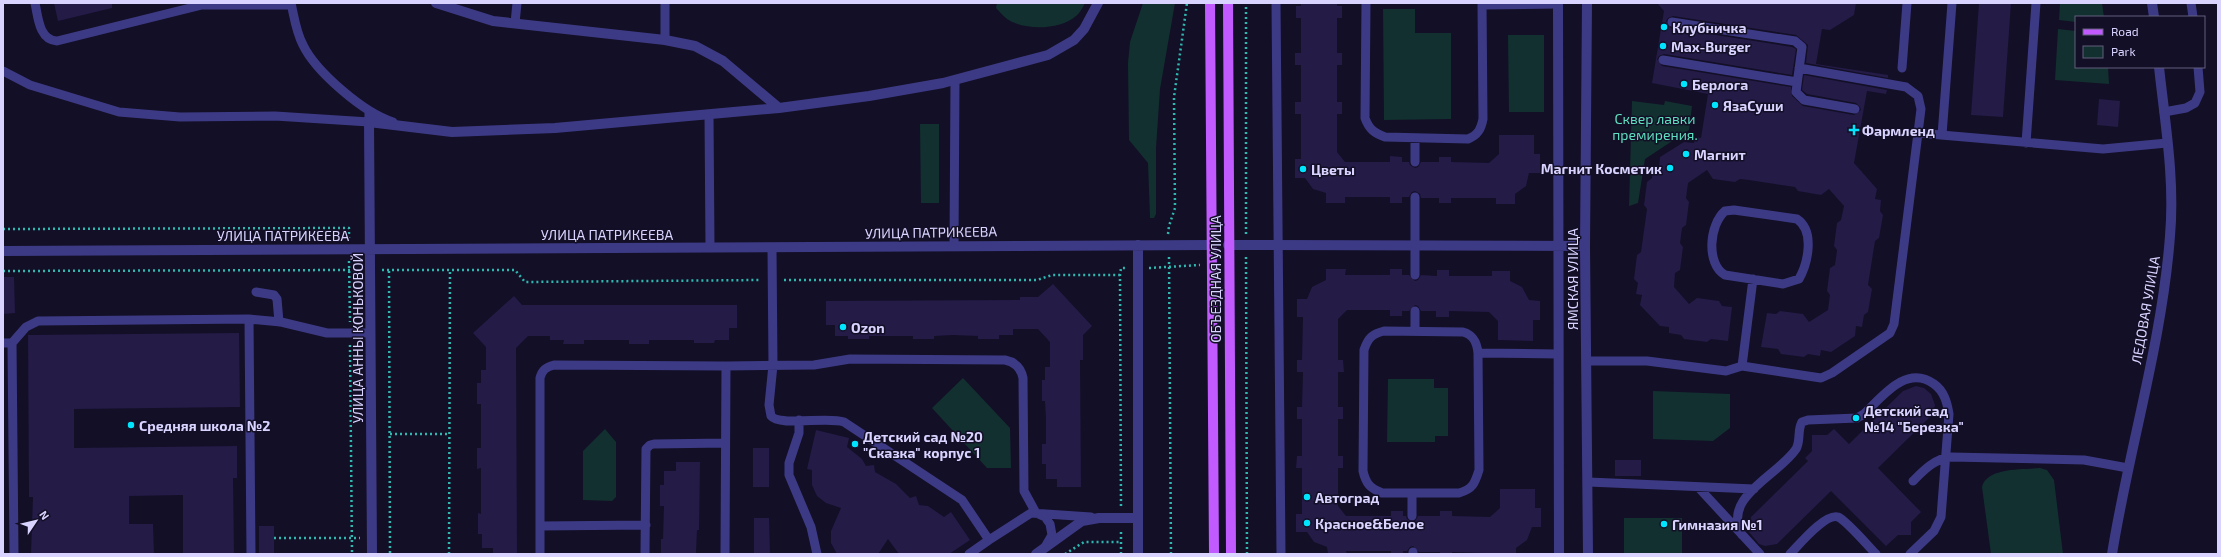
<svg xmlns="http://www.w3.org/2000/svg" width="2221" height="557" font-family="'Exo 2',sans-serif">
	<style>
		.green { fill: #12302f }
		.building { fill: #241b47 }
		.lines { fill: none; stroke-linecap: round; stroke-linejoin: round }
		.path { stroke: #2fb8b0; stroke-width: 2.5; stroke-dasharray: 2 3; stroke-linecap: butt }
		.lane { stroke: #3d3a85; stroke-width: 9 }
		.street { stroke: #3d3a85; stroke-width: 10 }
		.primary { stroke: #c25bff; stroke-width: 10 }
		.poi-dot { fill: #00e5ff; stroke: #130f26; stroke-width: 1.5 }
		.labels { text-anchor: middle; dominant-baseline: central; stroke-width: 3; stroke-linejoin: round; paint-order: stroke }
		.poi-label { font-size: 14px; font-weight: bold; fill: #d9d4ff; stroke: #130f26; text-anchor: start }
		.park-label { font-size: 14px; fill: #5fe0c0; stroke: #130f26 }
		.street-label { font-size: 14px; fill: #d9d4ff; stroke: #130f26 }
	</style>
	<rect width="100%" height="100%" fill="#130f26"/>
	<!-- green -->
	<path class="green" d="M997 3H1085C1083 7 1080 13 1076 16 1060 30 1025 31 1007 19 1003 16 1000 12 996 8Z
		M1143 3H1175L1160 89 1156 148V214L1154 218H1150L1148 163 1129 140 1128 63 1130 42Z
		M2060 3H2102L2104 17H2076V22L2059 20Z
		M1383 9H1415V33H1451V119L1384 120Z
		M2058 29 2076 31V67H2108L2109 84 2055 80Z
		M1508 35H1544V112H1509Z
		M1632 101 1664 105 1665 101 1692 106 1689 130 1645 159 1638 203 1629 206Z
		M920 124H939V203H921Z
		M963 378 1010 428 1011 468H987L932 408Z
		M1388 379H1434V388H1448V436H1435V442H1387Z
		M1653 391 1730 394V428L1713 441 1653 439Z
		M605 429 616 442V497L612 501 583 500V451Z
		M2040 468 2047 470 2054 480 2063 554H1991L1982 487C1987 467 2022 470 2040 468Z
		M1624 518H1682V554H1624Z"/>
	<!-- building -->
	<path class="building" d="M54 3H112V8L58 21Z
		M1301 3H1337V6H1342V18H1337V53H1342V65H1337V102H1342V114H1337V152L1345 162H1390V156L1402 157V162H1409L1410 165 1415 168 1418 167 1421 162H1439V157H1451V162L1489 163 1499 154V135H1534V154H1540V173H1529L1526 186 1515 194V204H1496V198H1451V203H1439V198H1421L1420 194 1415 191 1412 192 1409 197H1402V203H1390V197H1345V203H1326V193L1313 189 1305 178H1295V159H1301V114H1295V102H1301V65H1295V53H1301V18H1296V6H1301Z
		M1657 3H1856L1854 15 1830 30 1822 29 1816 64 1888 75V78L1806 63 1808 45 1796 35 1673 16 1668 18 1666 21 1671 28 1792 47 1796 49 1792 75 1664 54 1659 56 1657 59 1662 66 1791 87 1792 96 1803 106 1854 115 1861 110 1860 107 1856 103 1807 94 1802 90 1804 75 1887 90 1886 94 1867 91 1854 163 1877 189 1875 199 1881 200 1880 211 1883 215 1879 238 1875 241 1868 285 1872 289 1868 312 1864 315 1862 327 1856 326 1855 336 1831 352 1821 350 1820 356 1808 354 1804 357 1781 354 1778 349 1761 347 1767 313 1776 314 1780 311 1803 314 1809 322 1828 310 1830 295 1827 291 1830 268 1835 265 1837 250 1834 246 1837 223 1841 220 1844 206 1829 189 1821 195 1798 191 1795 187 1749 180 1740 179 1735 182 1713 179 1707 170 1688 183 1686 198 1689 202 1686 225 1682 228 1680 243 1683 247 1680 270 1675 273 1674 287 1689 304 1697 298 1719 301 1722 306 1732 307 1728 341 1711 339 1707 342 1684 339 1681 335 1669 333V327L1660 326 1640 305 1642 295 1636 294 1638 283 1634 279 1637 255 1641 252 1647 209 1644 205 1647 182 1652 178 1653 167H1659L1660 157 1684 142 1694 143 1695 137 1701 138 1708 94 1652 83 1664 11Z
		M1979 3H2011L2003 117 1971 115Z
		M2099 99 2120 101 2118 127 2097 125Z
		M1326 269H1346L1345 275H1390V269H1402V275H1409L1415 281 1418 280 1421 275 1437 276V270H1449V276H1492V271H1510V281L1522 287 1529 300 1540 301V320H1533V341L1498 340V321L1489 312 1449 311V317H1436V311H1421L1418 306 1415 305 1409 311H1402V316H1390V310H1347L1338 319V360H1343L1344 372H1338V407H1343V419H1338V456H1343V468H1338V506L1346 516H1391V511H1403V516H1406L1407 519 1412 522 1415 521 1418 516H1440V511H1452V516L1490 517 1500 508V489H1535V508H1541V527H1532L1527 540 1516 548V554L1452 552V554H1440V552H1419L1413 546 1410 547 1407 551H1403V554H1391V551H1346L1347 554H1328L1327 547 1314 542 1307 532H1296V514H1302V468H1296L1297 456H1302V419H1297V407H1302L1303 372H1297V360H1302L1303 317H1297V299H1307L1312 287 1326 280Z
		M3 277H14L15 313 3 314Z
		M1053 284 1092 326 1083 335V360H1080L1081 487H1057V479H1046V464H1042V444H1046V419L1045 401H1042V380H1045V367H1050V342L1038 329H1013V335H999V339H978V336L953 335 934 336V339H913V336H869V339H848V336H835V325H826V301L1020 300V297H1038Z
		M514 296 522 305H737V328H729V340H715L714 343H694V340H649V344H629V340H584V344H563L564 340H550V336H528L516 348 517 554H493V548H482V534H478V513L481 514V468L477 469V448H481V404H477V383H481V370H486V347L473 333Z
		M239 333 240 407 74 409V448L237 446V478H233L234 554H183V495L129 496V524H153L154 554H31L33 497H29L28 335Z
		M1916 386 1924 388 1931 394 1935 405 1933 414 1878 468 1921 512 1911 522V535H1898L1886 546 1831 491 1777 544 1765 546 1759 544 1749 532 1751 517 1808 461 1805 458 1812 451V435H1827L1834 429 1849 444 1903 391Z
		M816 430 849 438 847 447 862 459 866 466 874 465 875 472 896 484 910 498 916 496 919 505 928 506 944 517 951 512 970 540 949 554H899L888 539 878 554H837L831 543V531L841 508 826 503 817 496 812 485V470L807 469Z
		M753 448H769V487H753Z
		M1615 460H1641V476H1615Z
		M676 462H700L699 530H697L696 553 693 554H661V539H663L664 506H660V485H664V471H676Z
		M754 518H769L770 554H754Z
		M259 526H274V554H259Z"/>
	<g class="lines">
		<!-- path -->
		<path class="path" d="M3 229 349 228V238
			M1168 234 1169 226 1175 208 1174 97 1187 3
			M1246 234V3
			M1169 257 1171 554
			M1246 257 1247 554
			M349 261 350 322
			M1149 268 1200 265
			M382 270H515L525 282 761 280
			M3 271 359 270
			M389 271 390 554
			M784 280H1037L1052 275H1120
			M350 345 352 554
			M390 434H449
			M1121 506 1120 275 1121 268H1126
			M274 538H360
			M449 554 450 270
			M1065 554 1084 542H1121
			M1121 554V531"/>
		<!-- lane -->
		<path class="lane" d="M35 3C38 17 39 40 57 41L202 5H291
			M291 3C294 16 296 32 303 45 316 72 364 113 393 122
			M665 3V40
			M1276 3 1281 554
			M1366 3 1365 118C1369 129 1374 133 1385 137L1468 139C1478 135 1481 129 1483 119L1482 3
			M2191 3 2193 17
			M1482 5 1558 4
			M1672 22 1795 41 1802 47 1796 92 1804 100 1855 109
			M515 23 517 3
			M1663 60 1797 82
			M1902 68 1907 3
			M3 71 30 85 119 112 180 117 275 116 369 122V112
			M2164 112 2186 108 2195 103 2200 92 2198 67
			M709 115 710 247
			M1918 133 2103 149 2167 143
			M1942 135 1952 3
			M1415 138V162
			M2026 143 2036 3
			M1734 210 1797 219C1815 231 1808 263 1799 279L1783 284 1725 275C1706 264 1709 225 1725 211Z
			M954 246 955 80
			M772 248 773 365 769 405 771 416C780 427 827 416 844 422L962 500 989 540 969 554
			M1415 275V197
			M256 292 274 295 277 299 279 322
			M249 319 251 554
			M1384 331 1463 332C1474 335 1477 343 1478 353L1479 470C1475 483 1473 489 1459 493H1382C1370 488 1366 484 1363 471L1364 350C1368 338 1372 334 1384 331Z
			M1415 331V311
			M3 343H12L14 554
			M12 343 26 327 38 321 249 319 281 322 327 333H370
			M1478 353 1558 354
			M1587 361H1647L1726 371 1742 366 1821 378 1832 373 1890 333 1894 324 1921 109 1918 96 1906 87 1799 68
			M1742 366 1753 279
			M799 420V433L789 463V475L811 527 817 554
			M1913 481C1924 470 1934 459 1951 457L2084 460 2128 468
			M1588 482 1754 489
			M1698 487 1760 554
			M1412 494V516
			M540 526 646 525
			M1742 535C1721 497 1778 476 1796 449 1801 441 1797 430 1802 422L1808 420 1857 418 1864 414C1882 397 1906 364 1934 384 1944 391 1947 402 1949 414L1941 517 1934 531 1910 554
			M989 540 1031 513 1091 517
			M1413 552V554
			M540 554V378C542 370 546 367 554 365L726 366
			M645 554 646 449 650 445 654 444 725 443
			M725 554 726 366 814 365 850 359 1005 360C1015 362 1021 368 1023 378L1024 491 1036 513 1045 517 1050 524 1052 535 1045 547
			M1790 554C1799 545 1825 513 1838 517 1846 520 1869 547 1876 554"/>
		<!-- street -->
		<path class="street" d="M436 3 493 21 665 40 695 46 723 61 779 108
			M1558 3 1559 554
			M1587 3 1585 246 1588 554
			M2152 3 2154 17
			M1138 245V554
			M1228 245 1585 246
			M3 251 1211 245
			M372 554 369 122 452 132 555 128 779 108 869 96 943 83 1048 55 1074 40 1084 29 1098 3
			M1036 554 1082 521 1099 518H1138
			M2112 554C2129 448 2162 343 2170 236 2175 179 2165 123 2159 67"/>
		<!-- primary -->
		<path class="primary" d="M1210 3 1214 554
			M1228 3 1231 554"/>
	</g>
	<!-- markers -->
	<g class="poi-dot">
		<circle cx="1664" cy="27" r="4"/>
		<circle cx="1663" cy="46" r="4"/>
		<circle cx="1684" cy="84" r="4"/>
		<circle cx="1715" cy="105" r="4"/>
		<path d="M1852 124h4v4h4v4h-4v4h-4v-4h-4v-4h4z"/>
		<circle cx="1686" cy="154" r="4"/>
		<circle cx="1670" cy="168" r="4"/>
		<circle cx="1303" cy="169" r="4"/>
		<circle cx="843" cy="327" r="4"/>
		<circle cx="1856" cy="418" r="4"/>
		<circle cx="131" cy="425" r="4"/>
		<circle cx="855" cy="444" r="4"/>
		<circle cx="1307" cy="497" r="4"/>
		<circle cx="1307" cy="523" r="4"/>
		<circle cx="1664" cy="524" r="4"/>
	</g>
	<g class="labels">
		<!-- poi labels -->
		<g class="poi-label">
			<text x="1672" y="27">Клубничка</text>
			<text x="1671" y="46">Max-Burger</text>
			<text x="1692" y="84">Берлога</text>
			<text x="1723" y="105">ЯзаСуши</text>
			<text x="1862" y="130">Фармленд</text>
			<text x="1694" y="154">Магнит</text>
			<text x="1662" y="168" text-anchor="end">Магнит Косметик</text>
			<text x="1311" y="169">Цветы</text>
			<text x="851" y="327">Ozon</text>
			<text x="1864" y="410">Детский сад<tspan x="1864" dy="16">№14 "Березка"</tspan></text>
			<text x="139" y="425">Средняя школа №2</text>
			<text x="863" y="436">Детский сад №20<tspan x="863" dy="16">"Сказка" корпус 1</tspan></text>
			<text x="1315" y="497">Автоград</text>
			<text x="1315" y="523">Красное&amp;Белое</text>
			<text x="1672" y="524">Гимназия №1</text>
		</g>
		<!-- park labels -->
		<g class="park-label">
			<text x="1655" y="118">Сквер лавки<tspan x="1655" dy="16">премирения.</tspan></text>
		</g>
		<!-- street labels -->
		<g class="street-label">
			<text transform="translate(931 232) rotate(-1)">УЛИЦА ПАТРИКЕЕВА</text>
			<text x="607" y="234">УЛИЦА ПАТРИКЕЕВА</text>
			<text x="283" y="235">УЛИЦА ПАТРИКЕЕВА</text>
			<text transform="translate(1215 279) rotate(-90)">ОБЪЕЗДНАЯ УЛИЦА</text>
			<text transform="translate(1572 279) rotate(-90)">ЯМСКАЯ УЛИЦА</text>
			<text transform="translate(2145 310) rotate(-80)">ЛЕДОВАЯ УЛИЦА</text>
			<text transform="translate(357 338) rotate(-90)">УЛИЦА АННЫ КОНЬКОВОЙ</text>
		</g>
	</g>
	<!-- border -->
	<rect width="2221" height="557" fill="none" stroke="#d9d4ff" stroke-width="8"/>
	<!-- legend -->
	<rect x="2075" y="16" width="130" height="52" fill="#130f26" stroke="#625e7d"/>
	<rect x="2083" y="29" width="20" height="6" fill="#c25bff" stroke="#625e7d"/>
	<text x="2111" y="36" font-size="12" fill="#d9d4ff">Road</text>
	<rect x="2083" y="46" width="20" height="12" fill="#12302f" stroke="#625e7d"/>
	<text x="2111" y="56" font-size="12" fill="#d9d4ff">Park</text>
	<!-- north arrow -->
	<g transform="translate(36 521) rotate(55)" stroke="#130f26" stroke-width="3" paint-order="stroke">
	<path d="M0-3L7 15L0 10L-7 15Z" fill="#d9d4ff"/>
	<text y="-6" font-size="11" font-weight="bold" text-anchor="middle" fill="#d9d4ff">N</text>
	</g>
</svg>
